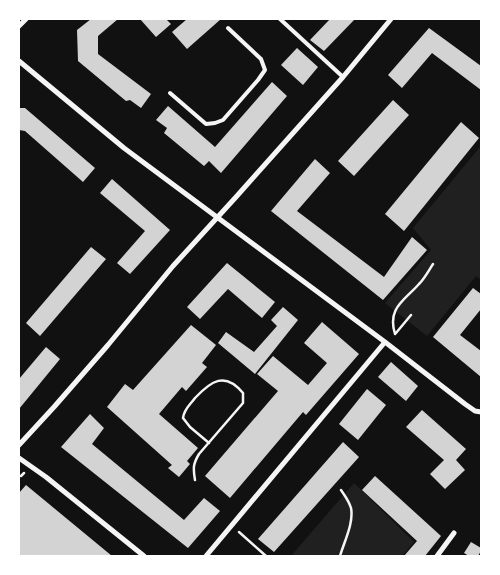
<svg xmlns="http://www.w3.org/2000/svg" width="500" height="575" font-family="'Golos Text',sans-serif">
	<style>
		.green { fill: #202020 }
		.building { fill: #d3d3d3 }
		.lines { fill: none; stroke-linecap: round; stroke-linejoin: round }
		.path { stroke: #f5f5f5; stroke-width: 2.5 }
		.service { stroke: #f5f5f5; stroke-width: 4 }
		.minor { stroke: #f5f5f5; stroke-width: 5 }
	</style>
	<rect width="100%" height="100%" fill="#111"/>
	<!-- green -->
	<path class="green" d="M480 147 481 148V280L476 276 427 336 385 303 431 250 413 228Z
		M354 483 414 542 402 556H291Z"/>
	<!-- building -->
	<path class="building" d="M91 19H118L98 36V54L151 94 141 108 130 100 126 101 78 61 77 30Z
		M140 19H166L171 24 156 37Z
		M187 19H221L187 49 172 32Z
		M330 19H355L324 51 310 40Z
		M429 28 481 66V90L432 53 402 88 388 75Z
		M297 48 318 67 303 85 281 65Z
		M272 82 287 96 221 173 209 161 204 166 164 133 167 128 156 120 168 106 215 147Z
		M393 100 409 115 354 176 338 161Z
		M19 108H25L95 168 83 182 25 131 19 130Z
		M461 122 479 138 404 231 385 214Z
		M315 159 330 173 297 211 384 277 412 237 427 250 383 300 271 211Z
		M112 179 170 230 130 274 117 263 145 231 100 193Z
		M91 247 106 259 40 336 26 323Z
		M227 263 275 302 262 318 228 289 200 319 187 307Z
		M473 288 481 294V309L460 335 481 351V377L433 337Z
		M283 307 298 320 255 374 218 343 226 332 254 352 277 326 271 320Z
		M322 322 359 354 306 415 303 412 230 498 205 476 278 391 257 374 273 356 308 385 327 363 304 343Z
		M191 325 216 345 202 363 207 367 186 391 182 387 159 414 198 448 187 461 190 464 179 477 168 468 172 465 107 407 125 384 133 390Z
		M46 347 60 359 19 409V379Z
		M391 362 418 386 406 401 378 377Z
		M367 389 386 405 358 440 339 424Z
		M422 410 466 449 456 460 465 470 445 489 430 474 444 460 406 427Z
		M90 414 104 428 92 444 184 520 204 498 220 511 188 548 61 447Z
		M343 442 359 457 274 552 258 539Z
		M375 476 441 536 425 556H404L417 541 362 490Z
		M26 485 112 556H19V493Z
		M471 542 481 548V551L478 556H469L464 553Z"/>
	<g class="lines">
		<!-- path -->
		<path class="path" d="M396 333 411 315
			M395 334C387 308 404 301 419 284 425 278 429 270 433 264
			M21 476 24 473
			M195 480C193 468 193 464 199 454L243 403V393C225 371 211 381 195 398 190 405 184 409 183 418L190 427 209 443
			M239 532 266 556
			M340 556C344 542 354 523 351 508 349 501 345 496 341 490"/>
		<!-- service -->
		<path class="service" d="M280 19 343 77
			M170 93 206 124 215 123 223 120 258 80 265 70 261 59 228 28"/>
		<!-- minor -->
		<path class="minor" d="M19 26 26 19
			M19 61 124 148 385 342 465 404 475 411 481 412
			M19 445 54 407 108 345 173 266 236 197 343 77 391 19
			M19 458 46 477 144 556
			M206 556 385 342
			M437 556 454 533"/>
	</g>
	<!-- border -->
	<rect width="500" height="575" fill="none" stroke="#ffffff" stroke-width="40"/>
</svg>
